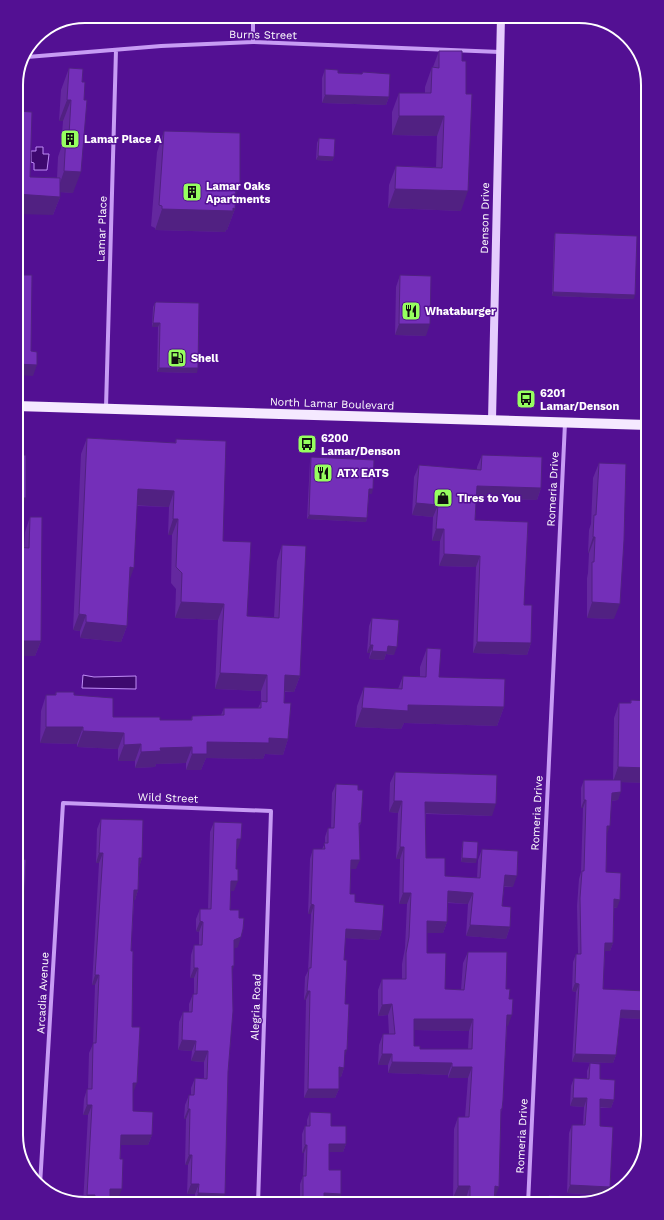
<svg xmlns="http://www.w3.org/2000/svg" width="664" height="1220" font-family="'Work Sans',sans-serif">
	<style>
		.forest { fill: url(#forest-firs) }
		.water { fill: #3e096f; stroke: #c08df7 }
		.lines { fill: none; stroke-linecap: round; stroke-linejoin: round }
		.stream { stroke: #c08df7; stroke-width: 5 }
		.street { stroke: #c79cf4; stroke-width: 4 }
		.secondary { stroke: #e5ccfd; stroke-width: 8 }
		.primary { stroke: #f5e9ff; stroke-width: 10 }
		.wall { fill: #64289f; fill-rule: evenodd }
		.shaded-wall { fill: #512182 }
		.building { fill: #742fb9; stroke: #512182; fill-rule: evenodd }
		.labels { text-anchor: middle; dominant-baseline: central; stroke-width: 3; stroke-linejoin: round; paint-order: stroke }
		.street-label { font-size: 11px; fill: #fff; stroke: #531093 }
		.poi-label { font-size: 11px; font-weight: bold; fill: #fff; stroke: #531093; text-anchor: start }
		.rim { fill: none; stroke: #fff; stroke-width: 2 }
	</style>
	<defs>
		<pattern id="forest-firs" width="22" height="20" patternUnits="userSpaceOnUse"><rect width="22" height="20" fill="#6217ae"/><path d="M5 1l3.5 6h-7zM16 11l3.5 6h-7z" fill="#7a3aba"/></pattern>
	</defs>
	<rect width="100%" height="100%" fill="#531093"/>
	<!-- forest -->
	<path class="forest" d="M549 1195 605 1199 579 1204H548Z
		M517 1200V1204H393L445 1201Z"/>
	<!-- water -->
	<path class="water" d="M36 147H43V154H49L47 170H34V163L31 162V151H36Z
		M83 675 94 677 136 676V689L82 688Z"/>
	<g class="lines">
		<!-- stream -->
		<path class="stream" d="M546 1203 561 1204
			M499 1204 514 1203"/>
		<!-- street -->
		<path class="street" d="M253 42V19
			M27 57 161 46 253 42 500 52
			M106 408 116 50
			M40 1185 63 803 271 811 258 1204
			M528 1204 565 423"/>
		<!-- secondary -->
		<path class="secondary" d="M492 420 501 17"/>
		<!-- primary -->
		<path class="primary" d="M16 406 648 425"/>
	</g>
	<!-- wall -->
	<path class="wall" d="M439 51 462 61 461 211 388 208 389 185 396 166 436 167 437 136 392 135V112L399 93H425V87L432 67H433Z
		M69 68 83 69 73 193 60 192V197L53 215 30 177 57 178 58 157 61 148 63 121H59L61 90Z
		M325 69 338 73 362 74 363 72 389 97 386 105 322 103V78Z
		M164 131 235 197V209L227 230H226L225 232 155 230V228L151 226 157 152Z
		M319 138 334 157 332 161 316 160 317 143Z
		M555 233 634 299 552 296 554 237Z
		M400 275 426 336 395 335 396 287Z
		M155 303 197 373 157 372 158 327H152L153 307Z
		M87 438 175 443 176 439 223 541 247 616 274 617 277 561 282 545 300 676 294 692H285L284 703 288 739 283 755 265 754 263 759 206 758 201 770H186V763L156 764 155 767 135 768V761H118V749L77 747V744L40 743 41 711 46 695H55L56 692 74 695 113 717 160 720H191L192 716 221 715 224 708H258L261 702V691L215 689 218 620 175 618 176 589 171 583 172 535H168L169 507 137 506 129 582 127 626 121 642 80 638V631L73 630 81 454Z
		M482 455 541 488 537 500 476 498 475 520 524 605 531 643 527 655 473 653 476 567 439 566 440 541H432L433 517 412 515 414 477 419 465 477 470V467Z
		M311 457 372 494 369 493 367 518 366 522 307 519 310 461Z
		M599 463 614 619 587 618V578L588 573 589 553H588L589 530 591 524 593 478Z
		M30 517 41 641 35 656 24 548 25 532Z
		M372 618 394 655 386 654 384 660 369 659 370 653H367L369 626Z
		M427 648 439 677 504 707 497 726 404 723 401 729 355 727 357 706 364 687 398 689 403 676 420 677V667Z
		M631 700 648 701V783L621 782 618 800 611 801 607 834 606 872 617 908H614L613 943 610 951H605L603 989 645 1011 642 1019 620 1018 616 1055 613 1063 572 1062 576 992 572 991 573 962 576 954H578L577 906 579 879 581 872 583 808H581V788L584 780H613L614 718 619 703H630Z
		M395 772 492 816 426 814V858L445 876 477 878 478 860 482 849 513 887H504L502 906 510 927 506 939 466 936 468 904 447 903V922L443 933H427V953L445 989 461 990 463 963 468 952 506 989 508 1026H507L502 1109 500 1115 495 1198H494V1204H466V1198H453L454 1129 458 1117H465L468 1078H448V1075L388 1073V1065H378L379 1045 383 1034H389L388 1015 378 1016V990L382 979H402V964L405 948 407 904H399L400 859H396L398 813 389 812 390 783ZM414 1030 469 1031 468 1049H420L414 1046Z
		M336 784 358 790 361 823 359 827 356 869H351L350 894 355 902 382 931 379 940 345 938 344 960 345 1004 344 1068 341 1077H339V1089L335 1098H304L306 1000H304L305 977 308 971 311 914H308L310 859 313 849H322L325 843V837L328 828H331L332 793Z
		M101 819 142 858 139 867 138 890 135 900H134L131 951 133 1093V1111L152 1135 148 1145H121L118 1199H110V1204H83L88 1115H83L84 1099 87 1089H88L89 1053 93 1044 95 985H92L99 863H96L97 829Z
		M214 822 238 849H237L234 891H231L230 910 238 947 234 948 232 972 228 1072 222 1204 195 1203V1194H187L188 1165H185L186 1119H184L185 1105 189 1095H191V1088L195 1078H204V1062L191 1061 192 1051 178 1050 179 1022 183 1012H189V1004L193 994H194V978H190L191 955 194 945H199V932L196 931V919L200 909H208L210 832Z
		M463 841 476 863 461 862 462 845Z
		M590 1063 600 1079 614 1100 611 1108H600V1126L610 1187 607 1195 567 1193 569 1133 572 1125H583L584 1107 570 1106 571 1086 574 1078 587 1079V1071Z
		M310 1112 331 1126 346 1144 343 1152H329V1170L341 1194 338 1202H323V1204H300V1184L303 1176 304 1153H302V1134L305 1126H307V1120Z"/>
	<!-- shaded-wall -->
	<path class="shaded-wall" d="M325 95 389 97 386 105 322 103Z
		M67 100H71L63 121H59Z
		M399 116H444L437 136 392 135Z
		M318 156 334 157 332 161 316 160Z
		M64 171 81 172 73 193 57 192Z
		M237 185H240L232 206 236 188Z
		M395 189 468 191 461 211 388 208Z
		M16 194 60 197 53 215 16 214Z
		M233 208 235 209 227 230H226L225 232 155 230 162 209Z
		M553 292 635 295 634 299 552 296Z
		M153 323H160L158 327H152Z
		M399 324H430L426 336 395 335Z
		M16 364 37 365 33 376 16 375Z
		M159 368H198L197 373 157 372Z
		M477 486 541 488 537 500 473 498Z
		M138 489 174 491 169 507 132 505Z
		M369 489H373L372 494 367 493Z
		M16 498H26L21 510H16Z
		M416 503 438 505 433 517 412 515Z
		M309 515 367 518 366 522 307 519Z
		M173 519H178L172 535H168Z
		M436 529H444L440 541H432Z
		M593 537H595L589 553H588Z
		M444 554 480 556 476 567 439 566Z
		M130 567 134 568 128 584Z
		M181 602 224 604 218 620 175 618Z
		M592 602 620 604 614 619 587 618Z
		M79 614 86 615 80 631 73 630Z
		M86 622 127 626 121 642 80 638Z
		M16 641H41L35 656H16Z
		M477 642 531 643 527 655 473 653Z
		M370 645H373L370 653H367Z
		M388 646 397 647 394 655 386 654 384 660 369 659 372 651Z
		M220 673 267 675 261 691 215 689Z
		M285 675 300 676 294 692 279 691Z
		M408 705 504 707 497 726 404 723 401 729 355 727 362 708Z
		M46 727H83L77 744 40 743Z
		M83 731 124 733 118 749 77 747Z
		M269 738 288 739 283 755 265 754 263 759 206 758 201 770H186L192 754 207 742Z
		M141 744 135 761H118L124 745Z
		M192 747 186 763 156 764 155 767 135 768 141 752 160 748Z
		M618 767 648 768V783L613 782Z
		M621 792 618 800 609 801 612 793Z
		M584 800H586L583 808H581Z
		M394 801H402L398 813 389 812Z
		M425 802 496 804 492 816 421 813Z
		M607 826H610L607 834H604Z
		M237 839H241L238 849H233Z
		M400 847H404L400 859H396Z
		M99 853H103L99 863H96Z
		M139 858H142L139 868Z
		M462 858 477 859 476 863 461 862Z
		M351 860H360L356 869H348Z
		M505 875 517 876 513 887 500 886Z
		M231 881H238L234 891H227Z
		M134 890H138L135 900H131Z
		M448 891 473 893 468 904 444 902Z
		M403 893H411L407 904H399Z
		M614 899 620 900 617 908 611 907Z
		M311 904 314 905 311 914H308Z
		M200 921 203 922 199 932 196 931Z
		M427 921 447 922 443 933H423Z
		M19 925H23L21 933H16Z
		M470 925 510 927 506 939 466 936Z
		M346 929 382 931 379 940 342 938Z
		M241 937 238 947 231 950 234 940Z
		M605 943H613L610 951H602Z
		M232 966H234L231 976Z
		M194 968H198L194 978H190Z
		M95 975H99L95 985H92Z
		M575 983 579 984 576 992 572 991Z
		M307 991H310L306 1000H304Z
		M392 1004 388 1015 378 1016 382 1005Z
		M621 1010 645 1011 642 1019 618 1018Z
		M17 1012H20L17 1020Z
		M507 1015H512L508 1026H503Z
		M414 1019H473L469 1031 410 1030Z
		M182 1040 196 1041 192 1051 178 1050Z
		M345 1050H347L344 1059Z
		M195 1051H208L204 1062 191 1061Z
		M382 1054H392L388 1065H378Z
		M575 1054 616 1055 613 1063 572 1062Z
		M392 1062 452 1063 448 1075 388 1073Z
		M339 1067 344 1068 341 1077H336Z
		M452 1067H472L468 1078H448Z
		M133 1083H137L133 1093H129Z
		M308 1089H339L335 1098H304Z
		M573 1098H587L584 1107 570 1106Z
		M600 1099 614 1100 611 1108 597 1107Z
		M87 1105H92L88 1115H83Z
		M188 1109H190L186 1119H184Z
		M121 1135H152L148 1145H117Z
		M329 1144H346L343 1152H326Z
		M305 1145H307L304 1153H302Z
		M189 1155H192L188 1165H185Z
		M191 1184H199L195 1194H187Z
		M570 1185 610 1187 607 1195 567 1193Z
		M458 1186H470L466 1198H453Z
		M495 1186 499 1187 495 1198H490Z
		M110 1189H122L118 1199H106Z
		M198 1193 225 1194 222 1204 195 1203Z
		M324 1193 341 1194 338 1202H323V1204H301L303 1200Z
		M87 1195H95L91 1204H83Z"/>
	<!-- building -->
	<path class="building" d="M439 51H462V61H466V94H472L468 191 395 189 396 166 442 168 443 144 444 116H399V93H431L432 67 439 68Z
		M69 68 83 69 82 82H85L84 100H87L81 172 64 171 66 135H69L71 100H67Z
		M325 69 338 70V73L362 74 363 72 390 74 389 97 325 95Z
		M16 111 32 112 30 177 60 178V197L16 194Z
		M164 131 240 133V185H237V188H236L235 209 233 208V211L162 209V206L159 205Z
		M319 138 335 139 334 157 318 156Z
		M555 233 637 236 635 295 553 292Z
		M16 275H32L31 351 37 352V365L16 364Z
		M400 275 431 276 430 324H399Z
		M156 302 199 303 198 368H159L160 323H153L155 303Z
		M87 438 176 443V439L226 441 223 541 251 542 247 616 279 618 282 545 306 546 300 676 285 675 284 703H291L288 739 269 738V743L207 742V754H192V747L160 748 161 751 141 752V744L124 745V733L83 731V727H46V695H56V692H74V695L113 698V717H160V720H192V716L224 715V708H261V701L267 702V675L220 673 224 604 181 602 182 573 176 567 178 519H173L174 491 138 489 134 568 130 567 127 626 86 622V615L79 614Z
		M16 455H26V498H16Z
		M482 455 542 457 541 488 477 486 475 520 528 522 524 605H532L531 643 477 642 480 556 444 554V529H436L438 505 416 503 419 465 481 470Z
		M311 457 374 460 373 489H369L367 518 309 515Z
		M599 463 626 464 624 540 620 604 592 602V562H594L595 537H593L594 515H596Z
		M30 517H42L41 641H16V547L29 548Z
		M372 618 399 620 397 647 388 646 387 652 372 651 373 645H370Z
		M427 648 441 649 439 677 505 679 504 707 408 705V711L362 708 364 687 402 689 403 676 426 677Z
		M631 700 648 701V768L618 767 619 703H631Z
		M395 772 497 775 496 804 425 802 426 858H445V876L480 878 482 849 518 851 517 876 505 875 502 906 511 907 510 927 470 925 473 893 448 891 447 922 427 921V953H446L445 989 464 990 468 952H507L506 989H510L509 999H513L512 1015H507L503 1100 502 1109H501L499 1187 495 1186 494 1204H470V1186H458V1117H469L472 1067H452V1063L392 1062V1054H382L383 1034H395L392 1004 382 1005V979H406V953L409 937 411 893H403L404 847H400L402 801H394ZM414 1019H473L472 1049H420V1046H414Z
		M584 780H621V792L612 793 610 826H607L606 872 621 873 620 900 614 899 613 943H605L603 989 646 991 645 1011 621 1010 616 1055 575 1054 579 984 575 983 576 954H581L580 898 582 871H584L586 800H584Z
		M336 784 358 785V790H363L361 823H359L360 860H351L350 894H355V902L384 905 382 931 346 929 344 960H347L345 1004H349L347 1050H345L344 1068 339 1067V1089H308L310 991H307L309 968H311L314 905 311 904 313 849H325L324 843H328V828H334Z
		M101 819 143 820 142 858H139L138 890H134L131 951H133L132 1027H140L137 1083H133V1111L153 1112 152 1135H121L120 1159H123L122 1189H110V1204H94L95 1195H87L92 1105H87V1089H92L93 1043H96L99 975H95L103 853H99Z
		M214 822 242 823 241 839H237L236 869H238V881H231L230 910H239V918H244L243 929 241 937 234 940V966H232L233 1011 228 1072 225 1194 198 1193 199 1184H191L192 1155H189L190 1109H188L189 1095H194L195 1078 207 1079 208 1051H195L196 1041 182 1040 183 1012H192L193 994H197L198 968H194V945H202L203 922 200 921V909H211Z
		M16 825H24V859L26 860 23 925H19L16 974H18V990H21L20 1012H17L16 1044Z
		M463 841 478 842 477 859 462 858Z
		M590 1063 600 1064V1079L615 1080 614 1100 600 1099V1126L613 1127 610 1187 570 1185 572 1125H585L587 1098H573L574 1078 589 1079Z
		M310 1112 331 1113V1126H346V1144H329V1170H341V1194L324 1193V1200H303V1176H306L307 1145H305V1126H310Z"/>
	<!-- icons -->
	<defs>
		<symbol id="building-square" viewBox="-11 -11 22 22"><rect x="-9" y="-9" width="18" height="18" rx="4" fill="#96ff5f" stroke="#531093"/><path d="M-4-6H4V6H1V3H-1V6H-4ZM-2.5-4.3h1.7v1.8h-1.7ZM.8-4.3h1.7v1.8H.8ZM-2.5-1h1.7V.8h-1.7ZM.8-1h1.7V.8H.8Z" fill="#111"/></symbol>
		<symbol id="restaurant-square" viewBox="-11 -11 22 22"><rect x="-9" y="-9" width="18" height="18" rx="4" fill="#96ff5f" stroke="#531093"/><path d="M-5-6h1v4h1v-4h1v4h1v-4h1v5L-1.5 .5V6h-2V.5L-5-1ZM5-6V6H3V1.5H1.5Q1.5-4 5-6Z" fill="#111"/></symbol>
		<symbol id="fuel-square" viewBox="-11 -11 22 22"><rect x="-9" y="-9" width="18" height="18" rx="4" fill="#96ff5f" stroke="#531093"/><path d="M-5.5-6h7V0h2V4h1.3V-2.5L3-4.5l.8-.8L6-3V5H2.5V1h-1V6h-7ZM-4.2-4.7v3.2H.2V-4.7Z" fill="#111"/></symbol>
		<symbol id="bus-square" viewBox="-11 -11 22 22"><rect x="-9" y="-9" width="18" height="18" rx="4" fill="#96ff5f" stroke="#531093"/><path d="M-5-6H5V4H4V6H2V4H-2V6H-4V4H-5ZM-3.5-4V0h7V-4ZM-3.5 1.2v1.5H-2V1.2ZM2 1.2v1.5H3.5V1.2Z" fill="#111"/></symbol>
		<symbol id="shop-square" viewBox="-11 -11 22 22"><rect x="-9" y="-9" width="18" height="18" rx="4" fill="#96ff5f" stroke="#531093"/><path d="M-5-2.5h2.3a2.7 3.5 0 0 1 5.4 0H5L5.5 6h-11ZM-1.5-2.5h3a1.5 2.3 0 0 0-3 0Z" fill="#111"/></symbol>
	</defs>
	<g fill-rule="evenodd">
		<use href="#building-square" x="59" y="128" width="22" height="22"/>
		<use href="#building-square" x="181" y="181" width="22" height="22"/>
		<use href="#restaurant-square" x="400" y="300" width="22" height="22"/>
		<use href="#fuel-square" x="166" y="347" width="22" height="22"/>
		<use href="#bus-square" x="515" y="388" width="22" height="22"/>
		<use href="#bus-square" x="296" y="433" width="22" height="22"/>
		<use href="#restaurant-square" x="312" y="462" width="22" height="22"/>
		<use href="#shop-square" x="432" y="487" width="22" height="22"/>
	</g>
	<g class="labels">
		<!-- street labels -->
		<g class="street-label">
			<text transform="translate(263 35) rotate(1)">Burns Street</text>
			<text transform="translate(485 218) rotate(-89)">Denson Drive</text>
			<text transform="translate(102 229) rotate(-88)">Lamar Place</text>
			<text transform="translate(332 404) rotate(2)">North Lamar Boulevard</text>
			<text transform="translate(553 489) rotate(-87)">Romeria Drive</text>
			<text transform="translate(168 798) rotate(2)">Wild Street</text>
			<text transform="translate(537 813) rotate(-87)">Romeria Drive</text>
			<text transform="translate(43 993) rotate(-87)">Arcadia Avenue</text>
			<text transform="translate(256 1007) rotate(-88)">Alegria Road</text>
			<text transform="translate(522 1136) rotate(-87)">Romeria Drive</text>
		</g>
		<!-- poi labels -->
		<g class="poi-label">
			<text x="84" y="139">Lamar Place A</text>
			<text x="206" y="186">Lamar Oaks<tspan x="206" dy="13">Apartments</tspan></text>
			<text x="425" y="311">Whataburger</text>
			<text x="191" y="358">Shell</text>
			<text x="540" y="393">6201<tspan x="540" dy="13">Lamar/Denson</tspan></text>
			<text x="321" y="438">6200<tspan x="321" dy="13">Lamar/Denson</tspan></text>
			<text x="337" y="473">ATX EATS</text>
			<text x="457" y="498">Tires to You</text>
		</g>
	</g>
	<!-- crop -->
	<path d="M0 0H664V1220H0ZM85 23H579A62 62 0 0 1 641 85V1135A62 62 0 0 1 579 1197H85A62 62 0 0 1 23 1135V85A62 62 0 0 1 85 23Z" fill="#531093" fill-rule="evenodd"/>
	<path class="rim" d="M85 23H579A62 62 0 0 1 641 85V1135A62 62 0 0 1 579 1197H85A62 62 0 0 1 23 1135V85A62 62 0 0 1 85 23Z"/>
</svg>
